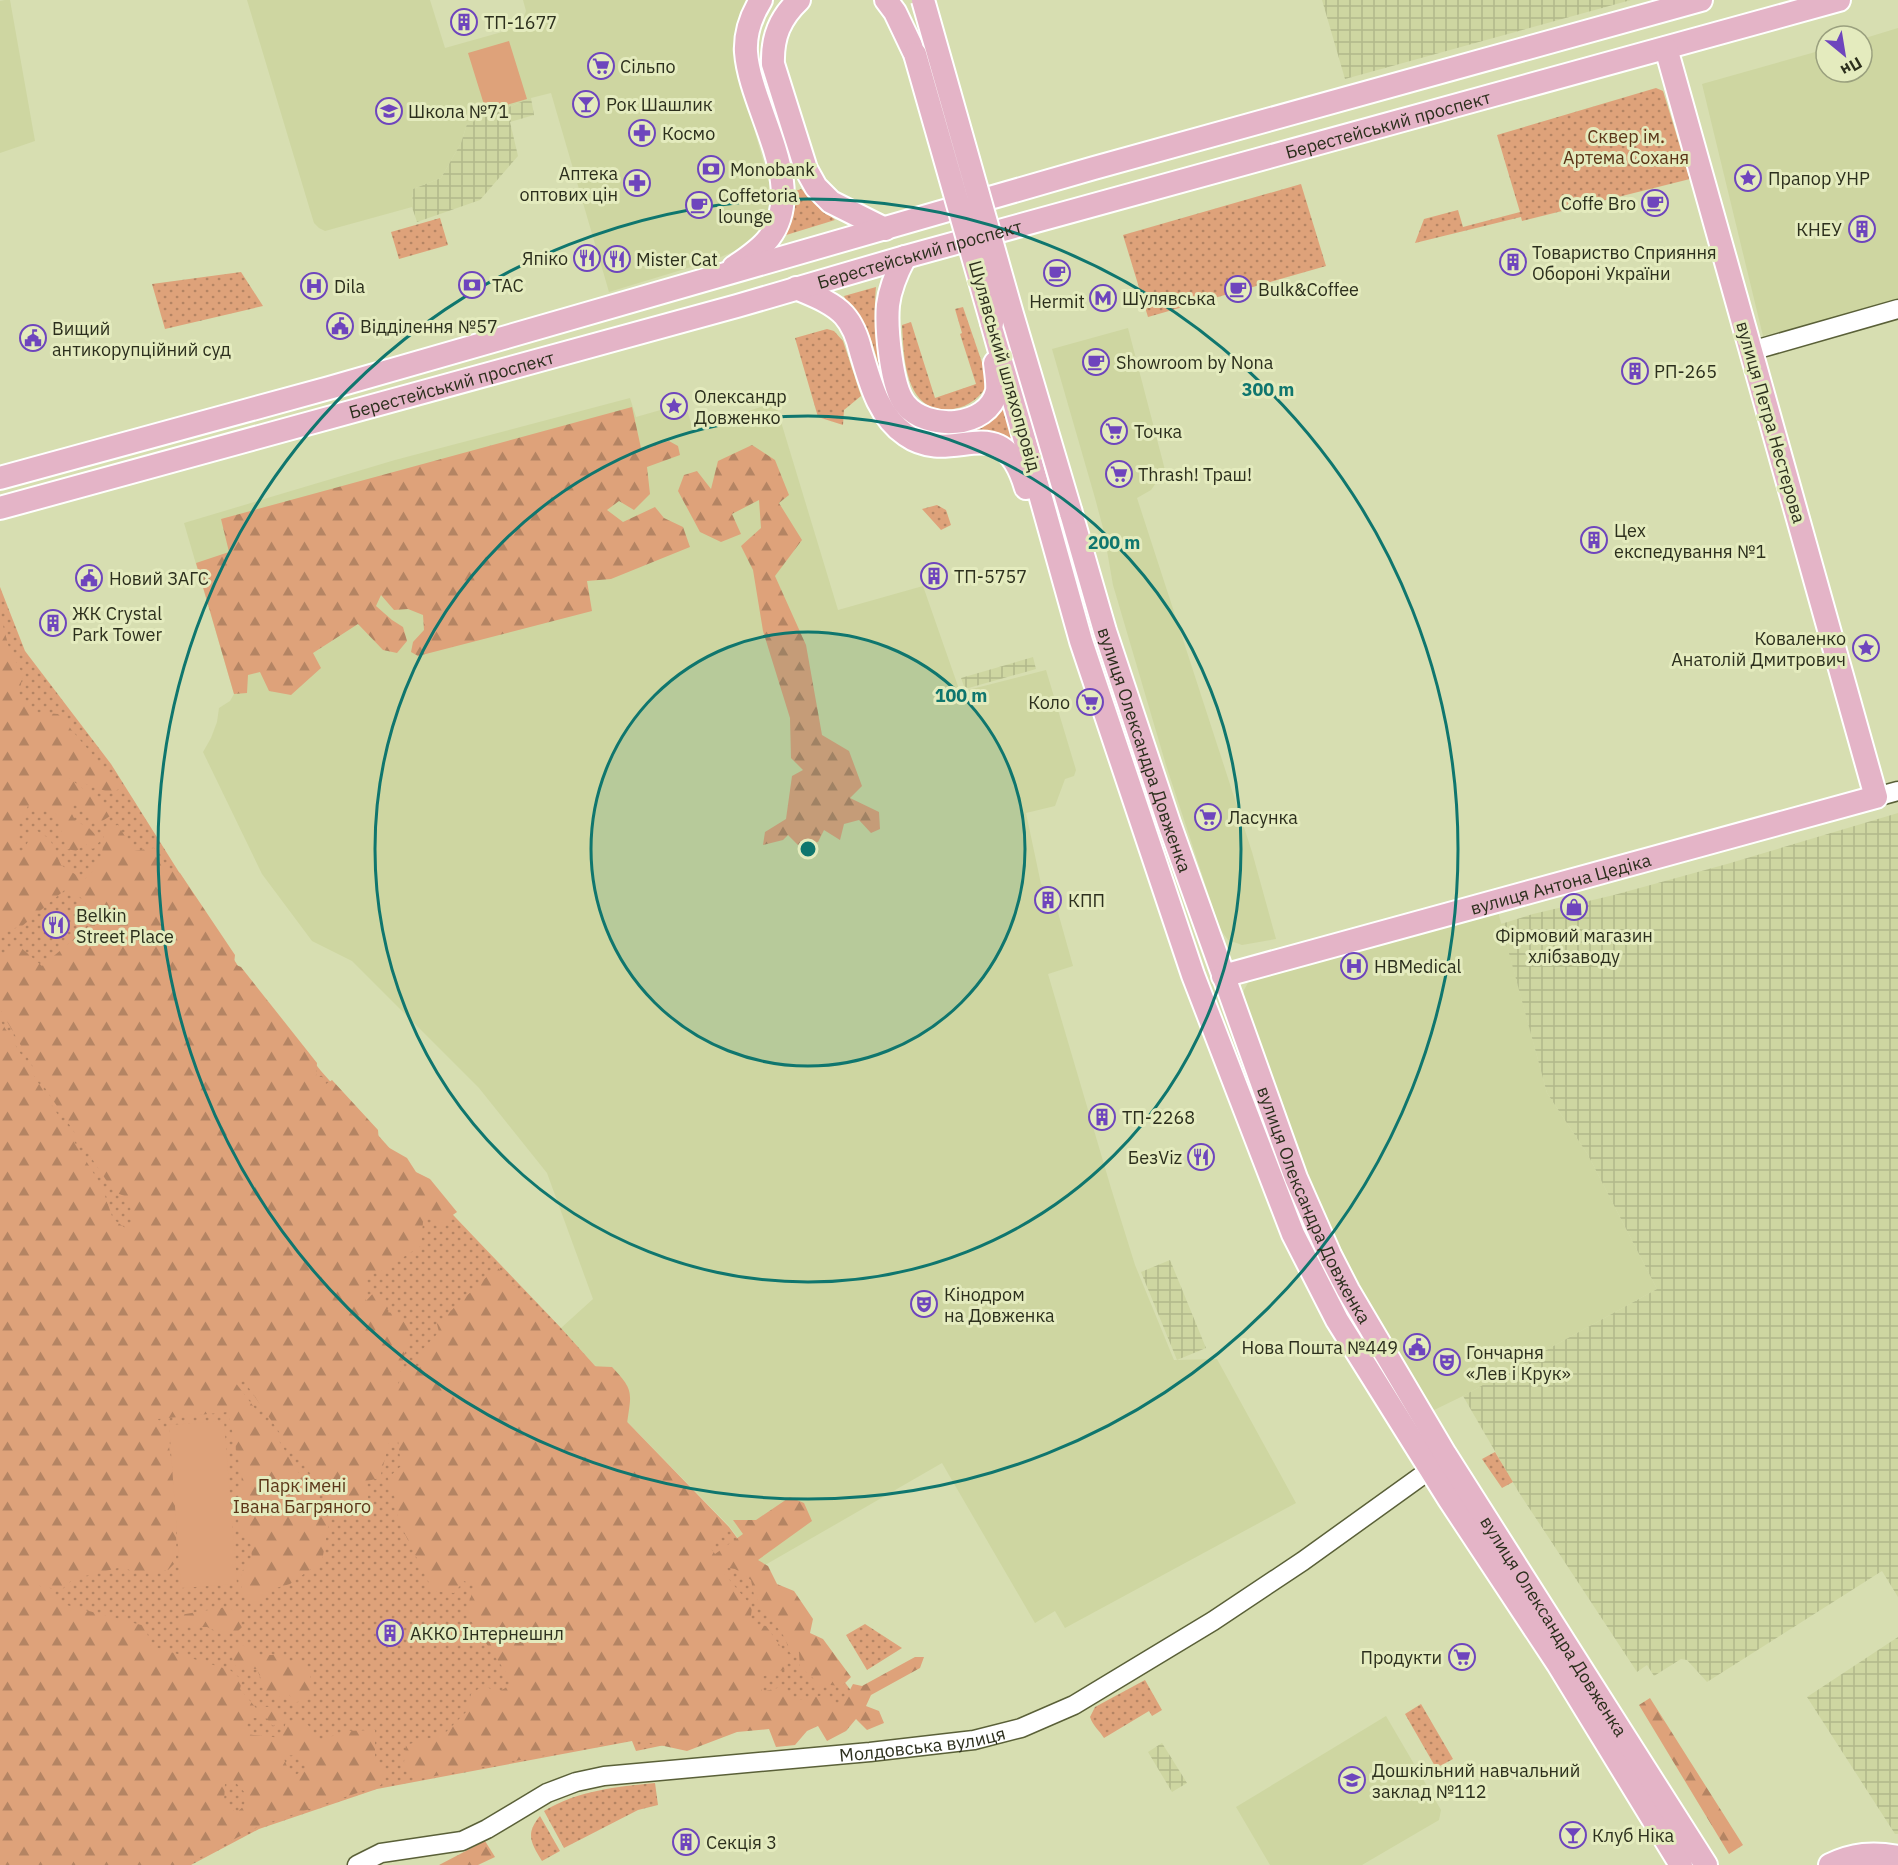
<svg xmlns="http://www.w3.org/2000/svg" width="1898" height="1865" font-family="'IBM Plex Sans',sans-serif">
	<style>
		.built { fill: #ced6a1 }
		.industrial { fill: url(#industrial-grid) }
		.grass { fill: url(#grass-dots) }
		.forest { fill: url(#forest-firs); fill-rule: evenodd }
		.garden { fill: #dea27a }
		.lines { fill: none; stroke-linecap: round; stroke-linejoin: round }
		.minor-casing { stroke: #5a6038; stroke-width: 21 }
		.major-casing { stroke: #fff; stroke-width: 26 }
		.minor { stroke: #fff; stroke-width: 18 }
		.major { stroke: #e4b4c7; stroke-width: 22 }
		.major-bridge-casing { stroke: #fff; stroke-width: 26; stroke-linecap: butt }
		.major-bridge { stroke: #e4b4c7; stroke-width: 22 }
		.ring { fill: none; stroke: #0f766e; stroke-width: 3 }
		.labels { text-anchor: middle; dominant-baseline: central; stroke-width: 6; stroke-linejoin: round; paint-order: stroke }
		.poi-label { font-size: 18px; fill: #2c2f1d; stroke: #e4ebbe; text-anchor: start }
		.street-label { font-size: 18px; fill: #2c2f1d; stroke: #e4ebbe }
		.park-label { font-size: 18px; fill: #5b3518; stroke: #e4ebbe }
		.centre { fill: #0f766e; stroke: #e4ebbe; stroke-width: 3 }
		.ring-label { font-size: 18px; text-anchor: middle; font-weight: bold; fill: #0f766e; stroke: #e4ebbe; stroke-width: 6; stroke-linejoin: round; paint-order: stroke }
	</style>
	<defs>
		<pattern id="industrial-grid" width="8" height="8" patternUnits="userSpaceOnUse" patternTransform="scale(1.5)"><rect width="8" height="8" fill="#ced6a1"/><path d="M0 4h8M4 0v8" fill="none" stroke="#b1b88a"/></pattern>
		<pattern id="grass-dots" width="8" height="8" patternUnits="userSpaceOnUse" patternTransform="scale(1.5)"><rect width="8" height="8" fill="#dea27a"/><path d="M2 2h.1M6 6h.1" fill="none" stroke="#b48463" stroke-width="1.8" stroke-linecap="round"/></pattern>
		<pattern id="forest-firs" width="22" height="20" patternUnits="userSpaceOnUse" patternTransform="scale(1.5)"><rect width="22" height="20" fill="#dea27a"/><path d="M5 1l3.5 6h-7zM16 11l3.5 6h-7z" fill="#b48463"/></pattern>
	</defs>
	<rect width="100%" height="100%" fill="#d7deb1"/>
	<!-- built -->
	<path class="built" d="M5 0H10L35 141 0 153V1Z
		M247 0H430L445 48 520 27 526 11 523 0H747L743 6 732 50 772 193V209L759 232 735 251 711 261 609 292 551 93 531 98 467 124 461 143 441 178 413 189 412 207 325 231 319 228 314 223 310 210Z
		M1898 28V300L1763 336 1702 84 1826 49V72H1862V39Z
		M1128 328 1165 470 1151 490 1137 498 1252 852 1276 939 1242 945 1228 940 1220 929 1166 765 1113 585 1103 528 1095 498 1052 349Z
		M630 398 636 417 685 403 693 430 775 402 838 610 923 586 960 692 1046 670 1076 770 1074 776 1065 779 1055 806 1026 813 1041 884 1052 891 1073 966 1048 974 1111 1188 1135 1265 1174 1360 1217 1359 1296 1503 1065 1628 1055 1611 1035 1623 942 1463 760 1568 729 1526 604 1398 614 1387 561 1328 593 1299 547 1173 479 1088 352 961 312 941 262 874 203 752 211 738 217 722 219 708 230 701 234 694 184 523 395 460Z
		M1497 908 1547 1093 1588 1155 1657 1289 1463 1396 1430 1412 1320 1220 1243 1000 1244 990 1250 979Z
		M1386 1716 1441 1810 1439 1820 1362 1865H1270L1236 1807Z"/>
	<!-- industrial -->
	<path class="industrial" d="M1322 0H1631L1345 79Z
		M531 98 534 115 510 122 518 156 480 200 417 222 412 207 413 189 441 178 461 143 467 124Z
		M1033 657 1036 669 965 689 961 678Z
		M1898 813V1597L1882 1571 1707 1682 1687 1660 1681 1659 1654 1676 1647 1665 1637 1672 1518 1491 1463 1396 1657 1289 1588 1155 1547 1093 1501 924 1533 914 1614 895 1727 864Z
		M1170 1260 1206 1348 1177 1360 1141 1272Z
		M1898 1637V1834H1895L1807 1697Z
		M1162 1743 1187 1783 1172 1792 1148 1752Z"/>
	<!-- grass -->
	<path class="grass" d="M1656 88 1663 91 1690 179 1522 221 1521 217 1415 243 1424 219 1458 210 1463 227 1520 212 1497 135Z
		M1301 184 1326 266 1148 317 1123 235Z
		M801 189 835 220 783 236 791 213 793 192Z
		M440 218 448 245 399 259 391 232Z
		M241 272 263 306 165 329 152 284Z
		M876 287C871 337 880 443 951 434 977 431 989 422 1006 404L1025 450C996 431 994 433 960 437 955 437 948 439 942 438 877 427 888 376 867 330 861 318 849 309 844 296Z
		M963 307 989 383C981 396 969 407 953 409 905 415 904 359 902 325L911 322 935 398 976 384 960 334 962 333 955 309Z
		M827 329 834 331 843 341 861 396 844 410 843 425 818 417 795 338Z
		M937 505 946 510 951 525 941 530 922 509Z
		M0 587 25 651 111 764 238 966 321 1071 393 1152 561 1328 614 1387 604 1398 729 1527 861 1704 636 1751 632 1741 377 1789 259 1829 191 1865H0Z
		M1495 1452 1513 1482 1502 1488 1482 1459Z
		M865 1624 902 1648 867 1670 846 1635Z
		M1145 1680 1162 1710 1152 1716 1149 1711 1104 1738C1099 1730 1093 1726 1090 1717L1095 1707Z
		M1421 1704 1453 1759 1436 1768 1405 1714Z
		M655 1783 658 1805 638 1810 564 1848 544 1811C579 1790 616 1787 655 1783Z
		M540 1816 560 1851 542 1861C531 1843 525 1834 540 1816Z"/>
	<!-- forest -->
	<path class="forest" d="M632 407 641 448 669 441 678 446 680 455 647 467 650 494 634 510 619 501 607 510 623 522 655 507 664 518 683 527 690 547 611 579 587 581 592 611 418 656 411 652 413 642 424 630 423 615 408 609 394 610 381 595 376 606 392 620 403 627 407 641 397 653 383 650 358 624 313 653 321 668 291 695 269 691 260 672 248 675 247 693 234 694 196 563 229 552 221 519Z
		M752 445 775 460 789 495 779 503 802 540 775 576 806 645 822 735 849 751 862 786 850 798 879 812 880 829 871 833 859 820 844 824 840 840 824 830 818 842 799 846 788 835 783 840 763 845 765 832 786 819 792 776 803 770 791 758 790 718 763 631 753 570 741 546 761 528 759 500 732 514 741 534 721 542 700 532 678 491 684 475 697 471 711 489 718 461Z
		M0 614 9 648 23 675 19 693 30 712 58 714 121 788 111 793 69 778 115 813 99 823 75 804 69 808 76 822 87 826 101 840 93 849 86 844 76 851 67 849 56 814 28 806 19 824 16 852H23L34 829 50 839 61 865 84 880 101 862 105 827 118 825 134 851 154 848 168 868 180 873 235 955 234 964 241 967 317 1063 316 1077H322L326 1084 332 1080 378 1130 379 1142 407 1158 416 1172 430 1179 457 1212 440 1224 428 1216 423 1222 421 1246 383 1270 365 1277 366 1301 376 1290 389 1304 387 1312 398 1314 410 1330 398 1384 409 1367H420L421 1351 439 1332 437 1324 497 1267 589 1366 612 1367C635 1391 631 1393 627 1424L729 1529 709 1546 715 1554 743 1534 733 1520H756L790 1497 804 1503 812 1521 758 1560 768 1566 777 1584 794 1591 813 1619 810 1633 823 1639 851 1677 842 1686 830 1685 816 1689 814 1679 800 1667 799 1653H790L785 1638 754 1595 751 1580 735 1569 718 1566 752 1607 750 1624 766 1626 786 1654V1669L761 1677 762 1692 781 1687 795 1701 829 1694 832 1704 842 1705 853 1684 862 1686 915 1657H924L920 1668 871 1695 866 1706 879 1711 884 1723 867 1730 856 1719 846 1731 827 1741 818 1726 807 1731 795 1745 776 1747 769 1729 737 1732 687 1751 632 1739 414 1780 404 1762 406 1745 444 1734 467 1711 471 1694 484 1685 497 1693 513 1683 465 1612 475 1586 464 1581 454 1593 433 1591 398 1520 396 1501 388 1478 401 1466 398 1440 390 1439 380 1478 367 1481 368 1500 358 1511 339 1521 334 1505 284 1439 242 1378 235 1382 276 1436 329 1522 322 1561 290 1584 269 1590 256 1603 242 1589 241 1572 252 1561 251 1545 238 1527 242 1476 228 1412 158 1419 167 1435 177 1494 176 1562 168 1570 137 1573 122 1567 73 1579 60 1591 38 1584 59 1603 145 1626 151 1646 230 1670 242 1680 240 1689 256 1708 276 1706 282 1719 273 1726 266 1718H247L245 1734 282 1738 286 1721 308 1725 319 1741 346 1731 375 1730V1761L385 1770 381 1785 259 1826 186 1865H0V1020L102 1187 113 1219 128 1230 133 1217 127 1197 114 1192 45 1088 0 1009V962L4 953 19 946 42 966 95 921 84 900 67 888 21 927 2 930 0 932ZM297 1755 314 1770H313L301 1772 291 1777 283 1756ZM236 1783 246 1794 244 1806 236 1813 224 1802 225 1784Z
		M226 1607 239 1613 242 1627 236 1633H220L207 1627H186L179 1623 180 1615Z
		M243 1645 259 1655H281L290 1663H300L310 1674 312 1696 295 1703 288 1693 277 1698 266 1692 257 1669 236 1667 229 1650Z
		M1650 1698 1743 1845 1729 1854 1639 1705Z
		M485 1841 495 1857 478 1865H439Z"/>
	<!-- garden -->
	<path class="garden" d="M509 41 527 99 486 111 468 53Z
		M224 1421 237 1584 181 1588 169 1425Z"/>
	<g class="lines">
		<defs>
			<g id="minor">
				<path d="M1751 351 1898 309"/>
				<path d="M1876 797 1898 791"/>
				<path id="s1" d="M357 1865 381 1853 462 1841 487 1829 547 1793 576 1782 604 1776 870 1752 974 1740 1021 1728 1074 1705 1213 1621 1303 1561 1431 1469"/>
			</g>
			<g id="major">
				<path d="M799 0C780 18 772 37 773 64L806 169 816 187 831 202 885 229"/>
				<path d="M886 0 895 12 915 54"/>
				<path d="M905 257C897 272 890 288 888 305 886 327 891 387 905 404 926 431 988 429 997 391 998 383 996 372 995 363"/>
				<path d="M734 267C746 259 760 250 769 238 809 186 750 109 746 52 745 34 751 16 761 0"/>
				<path d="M796 288C812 295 832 302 844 315 853 325 858 339 861 352 870 382 878 416 906 435 954 469 1001 404 1026 488"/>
				<path d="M992 323 1081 641 1193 975 1293 1234 1337 1320 1449 1499 1558 1664 1681 1865"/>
				<path d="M0 478 329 388 1094 168 1701 0"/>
				<path id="s2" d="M0 508 737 306 905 257 1839 0"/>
				<path id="s3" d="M1071 513 1105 631 1169 823 1296 1178 1330 1255 1348 1290 1445 1454 1706 1865"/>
				<path id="s4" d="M1223 976 1876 797 1666 48"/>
				<path d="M1830 1865C1853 1854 1873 1852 1898 1857"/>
			</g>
		</defs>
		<!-- minor casing -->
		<use href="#minor" class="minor-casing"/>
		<!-- major casing -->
		<use href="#major" class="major-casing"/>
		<!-- minor -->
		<use href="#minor" class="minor"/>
		<!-- major -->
		<use href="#major" class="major"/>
		<defs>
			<path id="major-bridge" d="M923 0 1012 314 1071 513
				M915 54 992 323"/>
		</defs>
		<!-- major-bridge casing -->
		<use href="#major-bridge" class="major-bridge-casing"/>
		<!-- major-bridge -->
		<use href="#major-bridge" class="major-bridge"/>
	</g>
	<!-- distance rings -->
	<circle cx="808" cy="849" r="217" fill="#0f766e" fill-opacity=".12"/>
	<g class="ring">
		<circle cx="808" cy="849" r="217"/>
		<circle cx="808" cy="849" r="433"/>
		<circle cx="808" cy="849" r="650"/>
	</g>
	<!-- icons -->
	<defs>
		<symbol id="building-ring" viewBox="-11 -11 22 22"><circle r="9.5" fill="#e4ebbe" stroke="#6e45bd" stroke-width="1.5"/><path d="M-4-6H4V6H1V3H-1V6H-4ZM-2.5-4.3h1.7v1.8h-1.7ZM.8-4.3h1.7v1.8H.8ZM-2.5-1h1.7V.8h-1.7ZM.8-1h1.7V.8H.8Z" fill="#6e45bd"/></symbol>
		<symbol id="supermarket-ring" viewBox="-11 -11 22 22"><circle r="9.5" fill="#e4ebbe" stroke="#6e45bd" stroke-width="1.5"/><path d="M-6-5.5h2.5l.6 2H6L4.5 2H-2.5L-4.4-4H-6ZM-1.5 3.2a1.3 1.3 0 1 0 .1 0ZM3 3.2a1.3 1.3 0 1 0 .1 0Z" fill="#6e45bd"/></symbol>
		<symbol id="bar-ring" viewBox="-11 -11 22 22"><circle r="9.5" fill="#e4ebbe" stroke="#6e45bd" stroke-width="1.5"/><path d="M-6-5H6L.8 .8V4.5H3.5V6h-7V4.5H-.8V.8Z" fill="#6e45bd"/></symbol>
		<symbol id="school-ring" viewBox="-11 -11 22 22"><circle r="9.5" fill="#e4ebbe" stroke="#6e45bd" stroke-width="1.5"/><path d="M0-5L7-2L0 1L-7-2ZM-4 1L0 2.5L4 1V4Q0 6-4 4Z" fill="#6e45bd"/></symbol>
		<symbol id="pharmacy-ring" viewBox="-11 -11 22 22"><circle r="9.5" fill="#e4ebbe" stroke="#6e45bd" stroke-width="1.5"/><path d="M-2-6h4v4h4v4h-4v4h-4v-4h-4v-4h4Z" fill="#6e45bd"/></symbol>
		<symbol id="bank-ring" viewBox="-11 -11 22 22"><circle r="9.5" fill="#e4ebbe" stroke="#6e45bd" stroke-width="1.5"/><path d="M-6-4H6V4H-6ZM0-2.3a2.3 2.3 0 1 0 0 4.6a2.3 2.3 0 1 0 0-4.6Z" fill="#6e45bd"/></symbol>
		<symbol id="sight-ring" viewBox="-11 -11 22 22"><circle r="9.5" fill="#e4ebbe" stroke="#6e45bd" stroke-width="1.5"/><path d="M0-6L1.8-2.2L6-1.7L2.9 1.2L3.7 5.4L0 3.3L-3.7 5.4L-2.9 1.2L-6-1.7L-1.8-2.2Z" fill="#6e45bd"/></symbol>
		<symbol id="cafe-ring" viewBox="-11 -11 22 22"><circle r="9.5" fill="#e4ebbe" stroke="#6e45bd" stroke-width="1.5"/><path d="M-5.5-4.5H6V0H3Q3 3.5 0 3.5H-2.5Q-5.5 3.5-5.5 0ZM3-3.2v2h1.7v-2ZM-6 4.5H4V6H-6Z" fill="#6e45bd"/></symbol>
		<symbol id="restaurant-ring" viewBox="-11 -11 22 22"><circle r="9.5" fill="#e4ebbe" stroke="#6e45bd" stroke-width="1.5"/><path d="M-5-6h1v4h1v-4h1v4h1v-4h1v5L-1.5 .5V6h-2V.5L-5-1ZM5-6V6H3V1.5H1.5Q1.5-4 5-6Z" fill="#6e45bd"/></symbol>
		<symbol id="hospital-ring" viewBox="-11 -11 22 22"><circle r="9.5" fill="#e4ebbe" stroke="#6e45bd" stroke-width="1.5"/><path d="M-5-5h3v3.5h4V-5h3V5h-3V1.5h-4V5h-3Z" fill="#6e45bd"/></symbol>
		<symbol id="metro-ring" viewBox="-11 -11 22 22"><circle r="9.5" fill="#e4ebbe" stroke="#6e45bd" stroke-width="1.5"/><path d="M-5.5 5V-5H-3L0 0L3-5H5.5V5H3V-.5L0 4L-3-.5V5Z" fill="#6e45bd"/></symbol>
		<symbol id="civic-ring" viewBox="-11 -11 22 22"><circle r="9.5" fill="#e4ebbe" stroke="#6e45bd" stroke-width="1.5"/><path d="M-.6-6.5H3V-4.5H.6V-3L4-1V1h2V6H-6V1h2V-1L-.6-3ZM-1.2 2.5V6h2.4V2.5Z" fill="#6e45bd"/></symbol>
		<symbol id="shop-ring" viewBox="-11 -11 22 22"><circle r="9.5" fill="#e4ebbe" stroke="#6e45bd" stroke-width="1.5"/><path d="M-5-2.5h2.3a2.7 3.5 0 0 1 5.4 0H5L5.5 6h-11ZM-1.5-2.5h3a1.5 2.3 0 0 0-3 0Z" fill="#6e45bd"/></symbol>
		<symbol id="theatre-ring" viewBox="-11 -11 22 22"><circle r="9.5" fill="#e4ebbe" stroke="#6e45bd" stroke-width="1.5"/><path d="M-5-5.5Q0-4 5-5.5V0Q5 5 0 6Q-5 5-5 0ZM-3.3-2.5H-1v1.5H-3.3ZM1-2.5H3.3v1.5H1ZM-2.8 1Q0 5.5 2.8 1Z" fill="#6e45bd"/></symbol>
	</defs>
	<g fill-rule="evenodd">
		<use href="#building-ring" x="449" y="7" width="30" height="30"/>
		<use href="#supermarket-ring" x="586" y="51" width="30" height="30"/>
		<use href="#bar-ring" x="571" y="89" width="30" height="30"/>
		<use href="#school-ring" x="374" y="96" width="30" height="30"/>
		<use href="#pharmacy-ring" x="627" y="118" width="30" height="30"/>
		<use href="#bank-ring" x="696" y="154" width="30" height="30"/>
		<use href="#sight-ring" x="1733" y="163" width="30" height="30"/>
		<use href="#pharmacy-ring" x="622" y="168" width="30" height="30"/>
		<use href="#cafe-ring" x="1640" y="188" width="30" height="30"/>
		<use href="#cafe-ring" x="684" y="190" width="30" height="30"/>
		<use href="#building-ring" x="1847" y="214" width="30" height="30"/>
		<use href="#restaurant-ring" x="572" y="243" width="30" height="30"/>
		<use href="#restaurant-ring" x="602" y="244" width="30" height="30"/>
		<use href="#building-ring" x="1498" y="247" width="30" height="30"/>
		<use href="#cafe-ring" x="1042" y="258" width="30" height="30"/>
		<use href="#bank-ring" x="457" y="270" width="30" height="30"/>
		<use href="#hospital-ring" x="299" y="271" width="30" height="30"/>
		<use href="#cafe-ring" x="1223" y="274" width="30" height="30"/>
		<use href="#metro-ring" x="1088" y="283" width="30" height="30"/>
		<use href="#civic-ring" x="325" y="311" width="30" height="30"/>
		<use href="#civic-ring" x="18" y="323" width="30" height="30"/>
		<use href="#cafe-ring" x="1081" y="347" width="30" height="30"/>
		<use href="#building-ring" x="1620" y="356" width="30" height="30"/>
		<use href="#sight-ring" x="659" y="391" width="30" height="30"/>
		<use href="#supermarket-ring" x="1099" y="416" width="30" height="30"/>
		<use href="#supermarket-ring" x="1104" y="459" width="30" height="30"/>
		<use href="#building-ring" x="1579" y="525" width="30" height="30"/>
		<use href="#building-ring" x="919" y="561" width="30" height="30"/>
		<use href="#civic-ring" x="74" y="563" width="30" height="30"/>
		<use href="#building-ring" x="38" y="608" width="30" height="30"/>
		<use href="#sight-ring" x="1851" y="633" width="30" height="30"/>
		<use href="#supermarket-ring" x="1075" y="687" width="30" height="30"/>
		<use href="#supermarket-ring" x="1193" y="802" width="30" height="30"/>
		<use href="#building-ring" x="1033" y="885" width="30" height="30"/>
		<use href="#shop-ring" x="1559" y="892" width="30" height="30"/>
		<use href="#restaurant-ring" x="41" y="910" width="30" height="30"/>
		<use href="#hospital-ring" x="1339" y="951" width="30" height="30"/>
		<use href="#building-ring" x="1087" y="1102" width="30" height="30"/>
		<use href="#restaurant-ring" x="1186" y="1142" width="30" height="30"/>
		<use href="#theatre-ring" x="909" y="1289" width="30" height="30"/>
		<use href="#civic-ring" x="1402" y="1332" width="30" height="30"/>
		<use href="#theatre-ring" x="1432" y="1347" width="30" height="30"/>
		<use href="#building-ring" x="375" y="1618" width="30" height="30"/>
		<use href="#supermarket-ring" x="1447" y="1642" width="30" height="30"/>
		<use href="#school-ring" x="1337" y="1765" width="30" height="30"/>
		<use href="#bar-ring" x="1558" y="1820" width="30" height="30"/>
		<use href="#building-ring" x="671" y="1827" width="30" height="30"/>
	</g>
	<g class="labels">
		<!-- poi labels -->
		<g class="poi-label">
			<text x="484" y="22">ТП-1677</text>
			<text x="620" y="66">Сільпо</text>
			<text x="606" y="104">Рок Шашлик</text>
			<text x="408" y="111">Школа №71</text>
			<text x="662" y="133">Космо</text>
			<text x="730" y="169">Monobank</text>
			<text x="618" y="173" text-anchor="end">Аптека<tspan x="618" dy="21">оптових цін</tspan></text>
			<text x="1768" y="178">Прапор УНР</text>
			<text x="718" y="195">Coffetoria<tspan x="718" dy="21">lounge</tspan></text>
			<text x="1636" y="203" text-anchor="end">Coffe Bro</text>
			<text x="1842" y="229" text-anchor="end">КНЕУ</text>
			<text x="1532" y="252">Товариство Сприяння<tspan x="1532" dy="21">Обороні України</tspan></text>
			<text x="568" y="258" text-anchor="end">Япіко</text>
			<text x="636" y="259">Mister Cat</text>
			<text x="492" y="285">ТАС</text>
			<text x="334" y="286">Dila</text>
			<text x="1258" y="289">Bulk&amp;Coffee</text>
			<text x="1122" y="298">Шулявська</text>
			<text x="1057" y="301" text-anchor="middle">Hermit</text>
			<text x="360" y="326">Відділення №57</text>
			<text x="52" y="328">Вищий<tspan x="52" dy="21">антикорупційний суд</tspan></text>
			<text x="1116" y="362">Showroom by Nona</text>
			<text x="1654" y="371">РП-265</text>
			<text x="694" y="396">Олександр<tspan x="694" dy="21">Довженко</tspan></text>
			<text x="1134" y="431">Точка</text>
			<text x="1138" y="474">Thrash! Траш!</text>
			<text x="1614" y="530">Цех<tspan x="1614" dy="21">експедування №1</tspan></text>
			<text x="954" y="576">ТП-5757</text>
			<text x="109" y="578">Новий ЗАГС</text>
			<text x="72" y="613">ЖК Crystal<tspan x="72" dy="21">Park Tower</tspan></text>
			<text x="1846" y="638" text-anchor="end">Коваленко<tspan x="1846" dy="21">Анатолій Дмитрович</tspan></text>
			<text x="1070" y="702" text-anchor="end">Коло</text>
			<text x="1228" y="817">Ласунка</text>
			<text x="1068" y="900">КПП</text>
			<text x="76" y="915">Belkin<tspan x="76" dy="21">Street Place</tspan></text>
			<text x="1574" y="935" text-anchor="middle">Фірмовий магазин<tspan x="1574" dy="21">хлібзаводу</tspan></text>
			<text x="1374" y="966">HBMedical</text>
			<text x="1122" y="1117">ТП-2268</text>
			<text x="1182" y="1157" text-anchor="end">БезViz</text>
			<text x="944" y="1294">Кінодром<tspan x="944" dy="21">на Довженка</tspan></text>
			<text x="1398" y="1347" text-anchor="end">Нова Пошта №449</text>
			<text x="1466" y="1352">Гончарня<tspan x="1466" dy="21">«Лев і Крук»</tspan></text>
			<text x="410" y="1633">АККО Інтернешнл</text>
			<text x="1442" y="1657" text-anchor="end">Продукти</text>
			<text x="1372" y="1770">Дошкільний навчальний<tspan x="1372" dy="21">заклад №112</tspan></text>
			<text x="1592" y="1835">Клуб Ніка</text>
			<text x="706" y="1842">Секція 3</text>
		</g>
		<!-- street labels -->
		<g class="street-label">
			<text stroke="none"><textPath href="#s2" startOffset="1440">Берестейський проспект</textPath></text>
			<text stroke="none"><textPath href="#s2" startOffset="954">Берестейський проспект</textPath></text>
			<text transform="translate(1005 366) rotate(74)">Шулявський шляхопровід</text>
			<text stroke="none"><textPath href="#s2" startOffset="468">Берестейський проспект</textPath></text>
			<text transform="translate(1771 422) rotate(74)">вулиця Петра Нестерова</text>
			<text stroke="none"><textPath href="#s3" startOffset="248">вулиця Олександра Довженка</textPath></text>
			<text stroke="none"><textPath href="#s4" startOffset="350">вулиця Антона Цедіка</textPath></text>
			<text stroke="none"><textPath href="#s3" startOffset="734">вулиця Олександра Довженка</textPath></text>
			<text stroke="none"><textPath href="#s3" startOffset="1220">вулиця Олександра Довженка</textPath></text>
			<text stroke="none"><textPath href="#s1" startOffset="586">Молдовська вулиця</textPath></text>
		</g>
		<!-- park labels -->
		<g class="park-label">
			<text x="1626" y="136">Сквер ім.<tspan x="1626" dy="21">Артема Соханя</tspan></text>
			<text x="302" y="1485">Парк імені<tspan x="302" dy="21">Івана Багряного</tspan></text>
		</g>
	</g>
	<circle cx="808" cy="849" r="9" class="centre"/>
	<g class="ring-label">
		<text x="1268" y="396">300 m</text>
		<text x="1114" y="549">200 m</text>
		<text x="961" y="702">100 m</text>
	</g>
	<!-- north arrow -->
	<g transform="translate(1844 54) rotate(150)"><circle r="28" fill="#e4ebbe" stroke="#9aa07e" stroke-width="1.5"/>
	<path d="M0-4.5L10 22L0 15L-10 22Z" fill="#6e45bd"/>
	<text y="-9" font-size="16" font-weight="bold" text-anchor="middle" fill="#2c2f1d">Пн</text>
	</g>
</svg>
